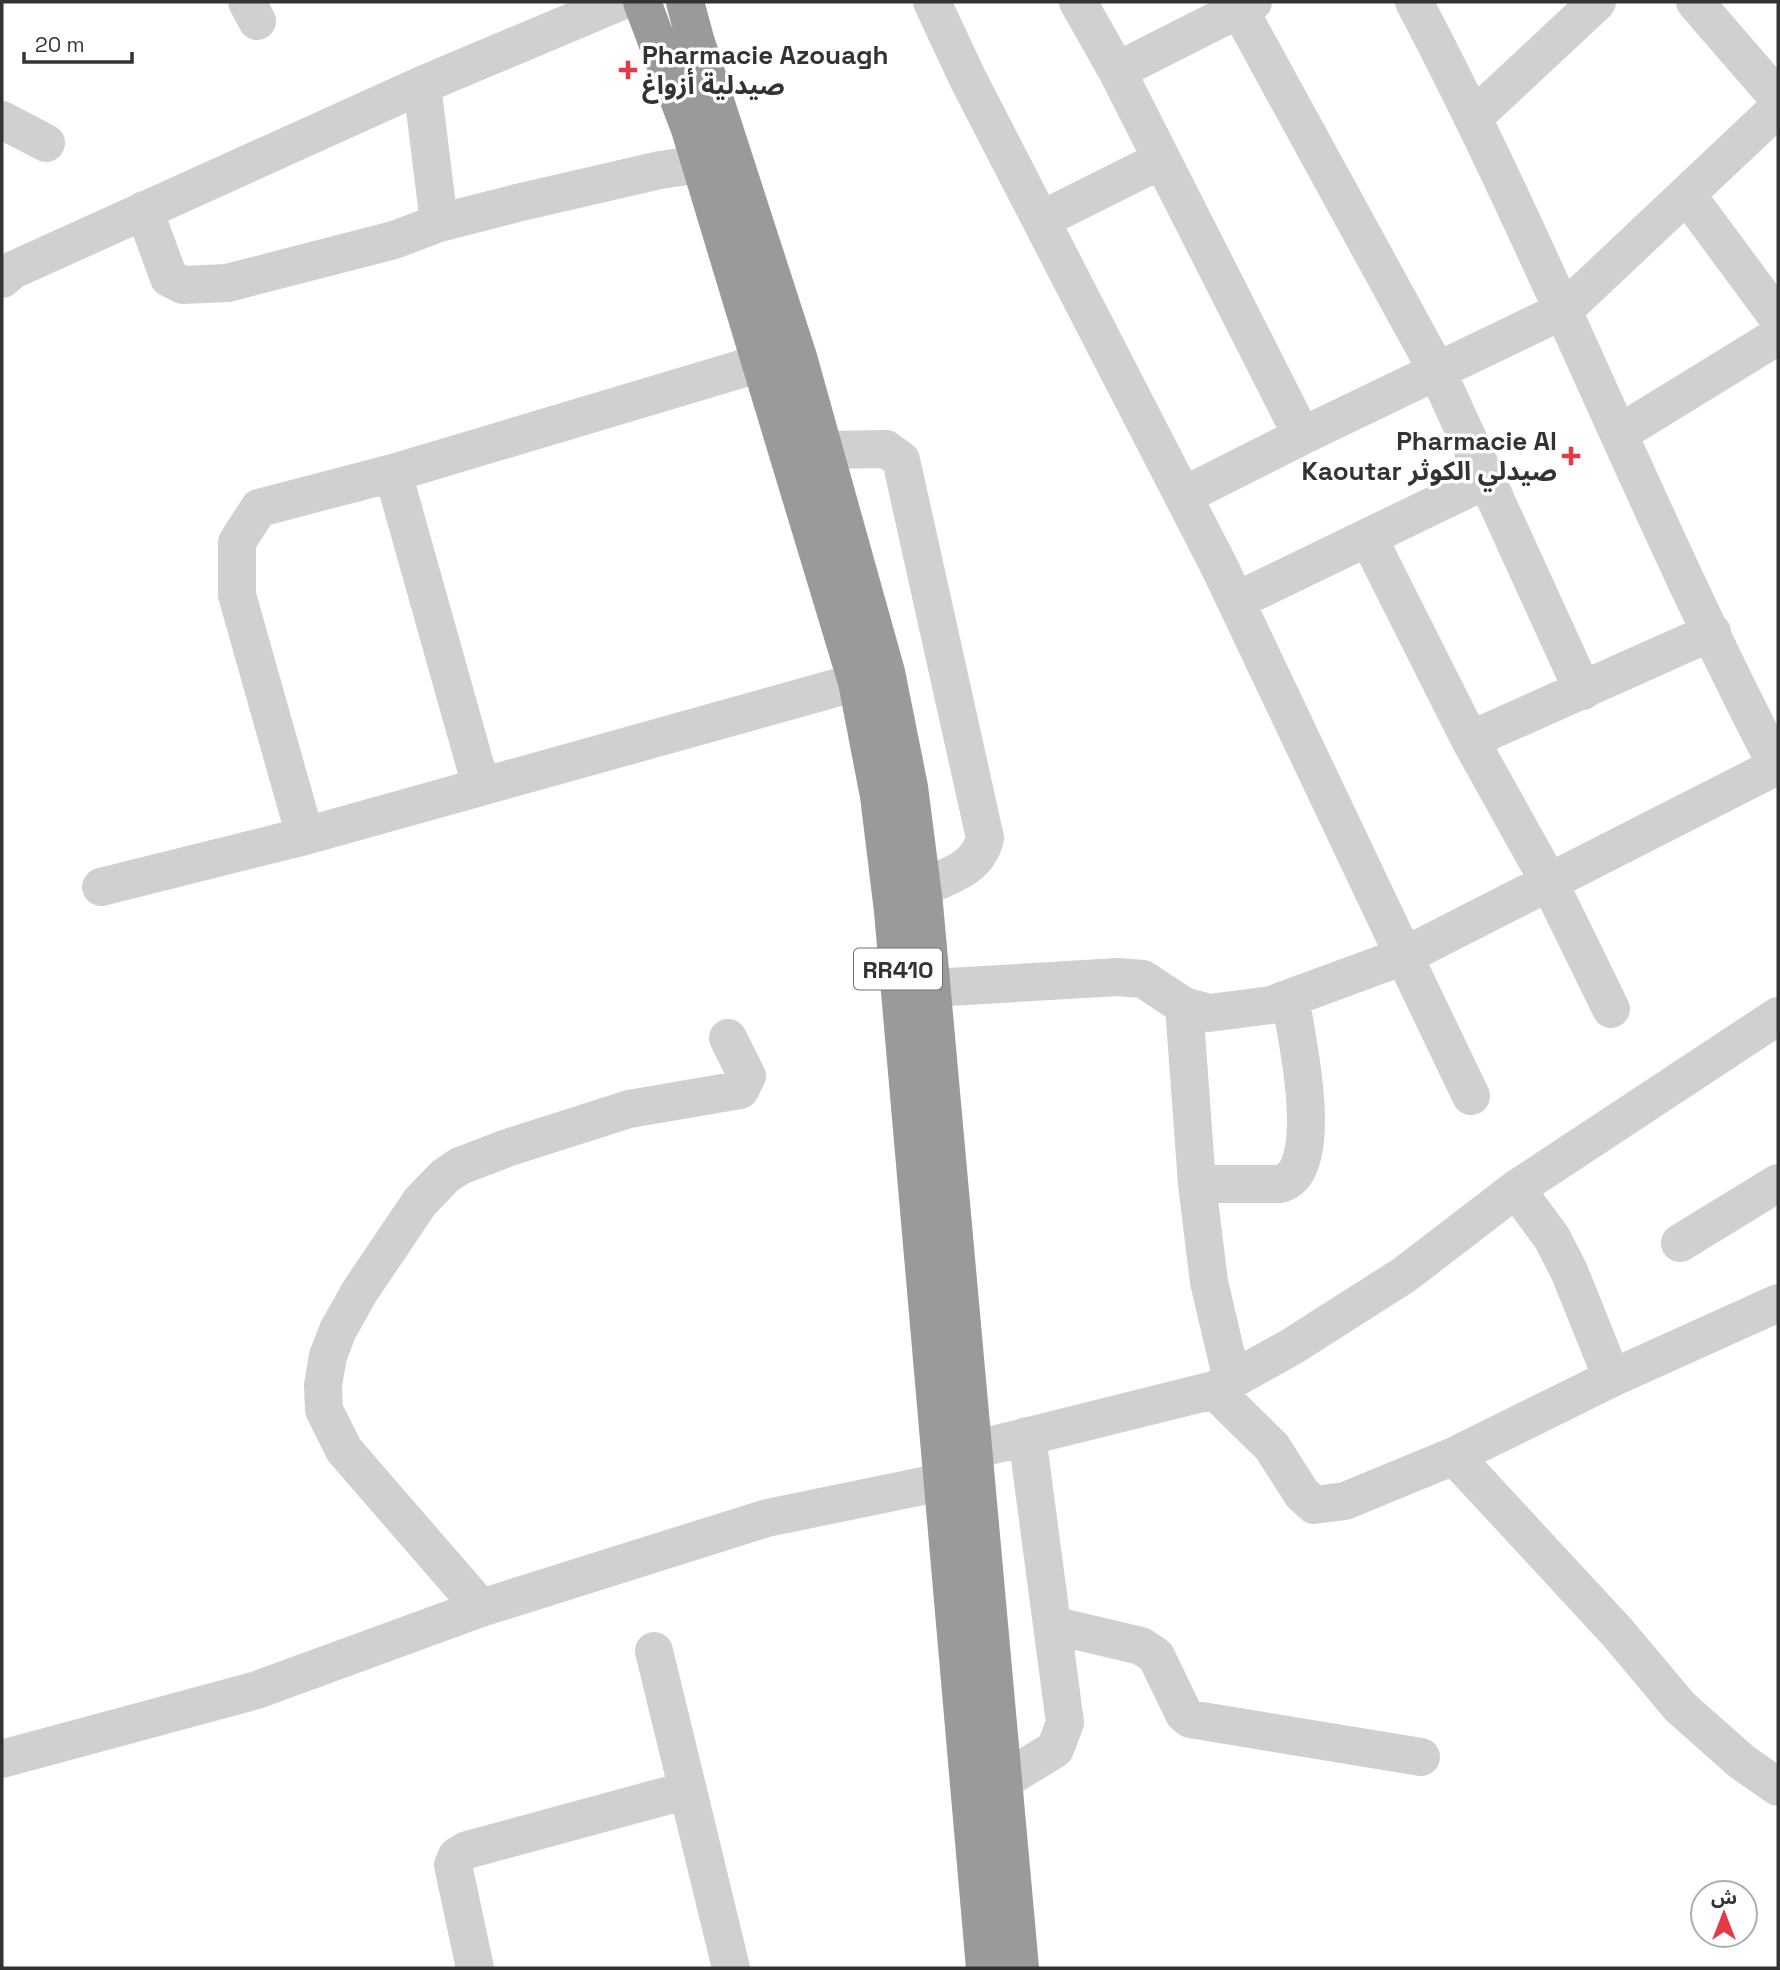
<svg xmlns="http://www.w3.org/2000/svg" width="1780" height="1970" font-family="'Space Grotesk','Noto Sans Arabic',sans-serif">
	<style>
		.lines { fill: none; stroke-linecap: round; stroke-linejoin: round }
		.minor { stroke: #d0d0d0; stroke-width: 38 }
		.highway { stroke: #9a9a9a; stroke-width: 38 }
		.poi-dot { fill: #e63946; stroke: #fff; stroke-width: 2.5 }
		.labels { text-anchor: middle; dominant-baseline: central; stroke-width: 7; stroke-linejoin: round; paint-order: stroke }
		.shield { fill: #fff; stroke: #707070; stroke-width: 2 }
		.shield-label { font-size: 24px; font-weight: bold; fill: #333 }
		.poi-label { font-size: 26px; font-weight: bold; fill: #333; stroke: #fff; text-anchor: start }
	</style>
	<rect width="100%" height="100%" fill="#fff"/>
	<g class="lines">
		<!-- minor -->
		<path class="minor" d="M247 2 257 21
			M1078 2 1117 71 1302 436 1183 496
			M1414 2C1546 252 1647 517 1778 768
			M1695 2 1778 98
			M1239 9 1436 369 1583 691
			M1117 71 1253 2
			M422 85 439 223
			M1474 117 1597 2
			M2 120 46 143
			M1687 195 1778 318
			M144 210 169 278 183 285 227 283 394 240 439 223 517 203 660 170 701 164
			M1041 220 1161 160
			M2 279 13 270 422 85 619 2
			M1620 433 1778 336
			M1302 436 1564 310 1778 108
			M825 450 886 449 901 460 985 838C978 869 948 876 922 888
			M393 473 481 786
			M1368 537 1470 740
			M1236 601 1486 480
			M305 836 237 595V542L259 508 393 473 761 363
			M101 887 305 836 857 682
			M932 988 1118 977 1143 979 1184 1006 1209 1013 1271 1005 1404 956 1219 566 968 79 932 2
			M1184 1006 1197 1184 1209 1282 1232 1380
			M1611 1009 1549 882 1470 740 1712 632
			M1471 1096 1404 956 1777 766
			M1197 1184H1280C1328 1172 1296 1034 1290 998
			M1516 1189 1552 1238 1569 1271 1612 1378
			M1680 1243 1778 1183
			M1778 1303 1612 1378 1454 1456 1617 1632 1680 1707 1742 1762 1778 1787
			M1214 1390 1272 1447 1302 1494 1314 1505 1345 1501 1454 1456
			M973 1450 1214 1390 1291 1347 1404 1275 1516 1189 1778 1016
			M481 1608 344 1450 324 1410 323 1385 328 1356 338 1330 360 1291 420 1202 445 1176 460 1166 507 1148 629 1109 740 1090 747 1076 728 1038
			M1052 1625 1141 1646 1156 1656 1184 1714 1190 1719 1421 1757
			M654 1651 731 1968
			M2 1759 257 1690 481 1608 767 1518 942 1482
			M1003 1781 1055 1749 1065 1723 1027 1436
			M475 1968 453 1865 457 1856 467 1850 688 1790"/>
		<!-- highway -->
		<path class="highway" d="M642 2 690 129 857 682 879 796 893 911 985 1968
			M685 2 695 39 798 357 886 672 909 787 924 904 1020 1968"/>
	</g>
	<!-- markers -->
	<g class="poi-dot">
		<path d="M624.5 59.5h7v7h7v7h-7v7h-7v-7h-7v-7h7z"/>
		<path d="M1567.5 445.5h7v7h7v7h-7v7h-7v-7h-7v-7h7z"/>
	</g>
	<g class="labels">
		<!-- shield labels -->
		<rect class="shield" x="854" y="948.5" width="88" height="41" rx="5"/>
		<g class="shield-label">
			<text x="898" y="969">RR410</text>
		</g>
		<!-- poi labels -->
		<g class="poi-label">
			<text x="642" y="55">Pharmacie Azouagh<tspan x="642" dy="30">صيدلية أزواغ</tspan></text>
			<text x="1557" y="441" text-anchor="end">Pharmacie Al<tspan x="1557" dy="30">Kaoutar صيدلي الكوثر</tspan></text>
		</g>
	</g>
	<!-- border -->
	<rect width="1780" height="1970" fill="none" stroke="#333333" stroke-width="7"/>
	<!-- north arrow -->
	<g transform="translate(1724 1914)"><circle r="33" fill="#ffffff" stroke="#adadad" stroke-width="2"/>
	<path d="M0-5L12 26L0 18L-12 26Z" fill="#e63946"/>
	<text y="-10" font-size="19" font-weight="bold" text-anchor="middle" fill="#333333">ش</text>
	</g>
	<!-- scale -->
	<path d="M24 52v10h108v-10" fill="none" stroke="#333333" stroke-width="3.5"/>
	<text x="35" y="52" font-size="21" fill="#333333" stroke="#ffffff" stroke-width="5" paint-order="stroke">20 m</text>
</svg>
